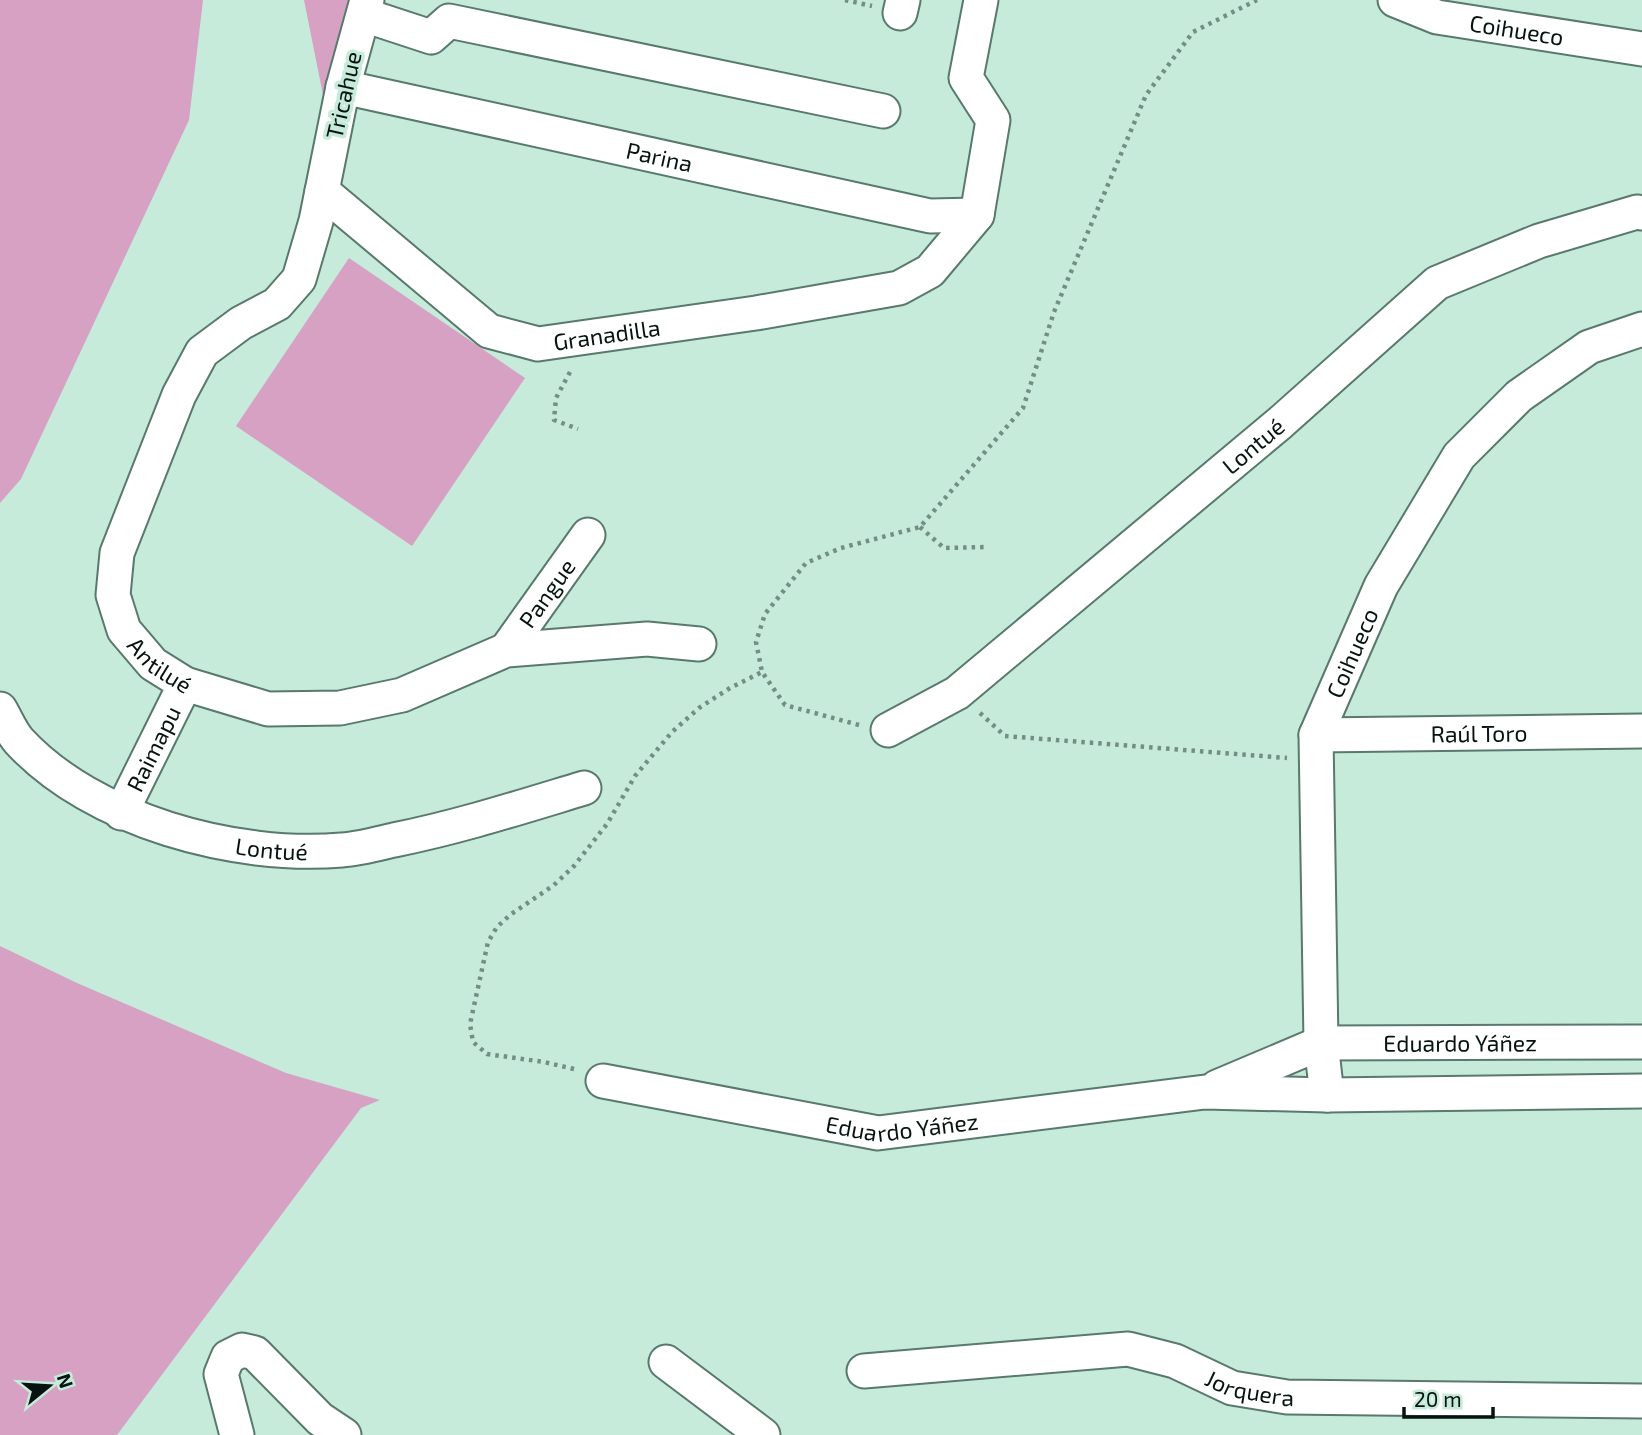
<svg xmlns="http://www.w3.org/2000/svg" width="1642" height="1435" font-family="'Exo 2',sans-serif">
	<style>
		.green { fill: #d7a1c4 }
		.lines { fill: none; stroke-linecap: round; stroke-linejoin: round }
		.minor-casing { stroke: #58796b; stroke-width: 37 }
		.path { stroke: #738e83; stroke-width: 4.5; stroke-dasharray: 3.5 5; stroke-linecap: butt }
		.minor { stroke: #fff; stroke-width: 33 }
		.labels { text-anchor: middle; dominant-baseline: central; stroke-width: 7; stroke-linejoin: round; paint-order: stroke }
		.street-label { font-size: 23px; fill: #06130e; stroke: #c6ebdb }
	</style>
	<rect width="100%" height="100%" fill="#c6ebdb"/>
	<!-- green -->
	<path class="green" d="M0 0H203L189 120 21 479 0 503Z
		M304 0H351L325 105Z
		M349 258 525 378 412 546 236 426Z
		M0 946 77 983 286 1073 380 1100 361 1108 117 1435H0Z"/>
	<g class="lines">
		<defs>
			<g id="minor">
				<path id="s1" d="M367 0 343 87 316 221 299 279 277 304 241 323 202 352 179 395 117 553 113 595 124 630 153 664 185 684 268 709 340 708 402 695 506 650 647 639 699 644"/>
				<path id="s2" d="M1395 0 1437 17 1642 49"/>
				<path d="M900 13 903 0"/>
				<path d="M364 15 431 37 449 21 883 111"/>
				<path id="s3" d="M343 87 930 216 977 215"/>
				<path id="s4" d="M322 191 489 331 538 344 756 313 899 288 930 271 977 215 993 120 966 78 981 0"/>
				<path id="s5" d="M506 650 588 535"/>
				<path id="s6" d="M0 709C6 719 11 732 19 741 93 821 235 859 342 850 359 849 377 844 394 840 459 827 521 807 584 788"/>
				<path id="s7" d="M888 730 957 693 1280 423 1437 283 1539 241 1637 212 1642 213"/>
				<path id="s8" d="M1316 735 1642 731"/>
				<path id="s9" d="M121 813 185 684"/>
				<path id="s10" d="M603 1081 878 1133 1205 1092 1327 1095 1642 1091"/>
				<path id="s11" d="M1217 1087 1321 1043 1642 1042"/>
				<path id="s12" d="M1327 1095 1321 1043 1316 735 1381 586 1459 456 1519 396 1589 347 1642 329"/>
				<path d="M666 1362 763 1435"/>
				<path id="s13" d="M864 1371 1128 1349 1175 1361 1232 1388 1287 1397 1642 1401"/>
				<path d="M237 1435 221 1374 228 1357 242 1350 255 1353 320 1419 344 1435"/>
			</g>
		</defs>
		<!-- minor casing -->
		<use href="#minor" class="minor-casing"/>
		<!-- path -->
		<path class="path" d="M845 0 872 6
			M570 372 556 398 554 420 578 429
			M920 527 944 548 987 547
			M980 713 1005 736 1287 758
			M859 725 785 705 762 672 756 642 765 614 806 563 841 548 920 527 1023 408 1054 312 1146 95 1193 32 1257 0
			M574 1069 544 1062 487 1054 473 1042 470 1024 488 942 497 927 510 915 554 885 574 866 607 824 635 776 672 732 699 708 730 688 762 672"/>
		<!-- minor -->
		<use href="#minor" class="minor"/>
	</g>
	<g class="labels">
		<!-- street labels -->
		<g class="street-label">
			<text stroke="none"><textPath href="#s2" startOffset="126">Coihueco</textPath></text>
			<text transform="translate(343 95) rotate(-77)">Tricahue</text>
			<text stroke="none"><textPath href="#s3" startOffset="324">Parina</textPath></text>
			<text stroke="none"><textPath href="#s4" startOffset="338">Granadilla</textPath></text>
			<text stroke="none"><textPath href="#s7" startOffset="464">Lontué</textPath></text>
			<text stroke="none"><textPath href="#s5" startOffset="70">Pangue</textPath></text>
			<text stroke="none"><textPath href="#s12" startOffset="450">Coihueco</textPath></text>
			<text stroke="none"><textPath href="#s1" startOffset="758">Antilué</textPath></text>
			<text stroke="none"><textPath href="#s8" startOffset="163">Raúl Toro</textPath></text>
			<text stroke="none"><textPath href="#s9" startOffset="72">Raimapu</textPath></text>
			<text stroke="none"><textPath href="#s6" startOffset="318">Lontué</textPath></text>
			<text stroke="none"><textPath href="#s11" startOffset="252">Eduardo Yáñez</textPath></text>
			<text stroke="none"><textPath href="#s10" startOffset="304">Eduardo Yáñez</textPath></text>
			<text stroke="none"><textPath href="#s13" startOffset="394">Jorquera</textPath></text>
		</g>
	</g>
	<!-- north arrow -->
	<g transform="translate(49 1386) rotate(72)" stroke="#c6ebdb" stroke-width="5" paint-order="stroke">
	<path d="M0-5L12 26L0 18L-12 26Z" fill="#06130e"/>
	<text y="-10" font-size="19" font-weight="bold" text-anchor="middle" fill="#06130e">N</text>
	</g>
	<!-- scale -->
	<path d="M1404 1407v10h89v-10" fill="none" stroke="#06130e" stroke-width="3.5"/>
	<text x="1414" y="1407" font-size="21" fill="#06130e" stroke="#c6ebdb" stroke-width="5" paint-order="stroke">20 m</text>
</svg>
